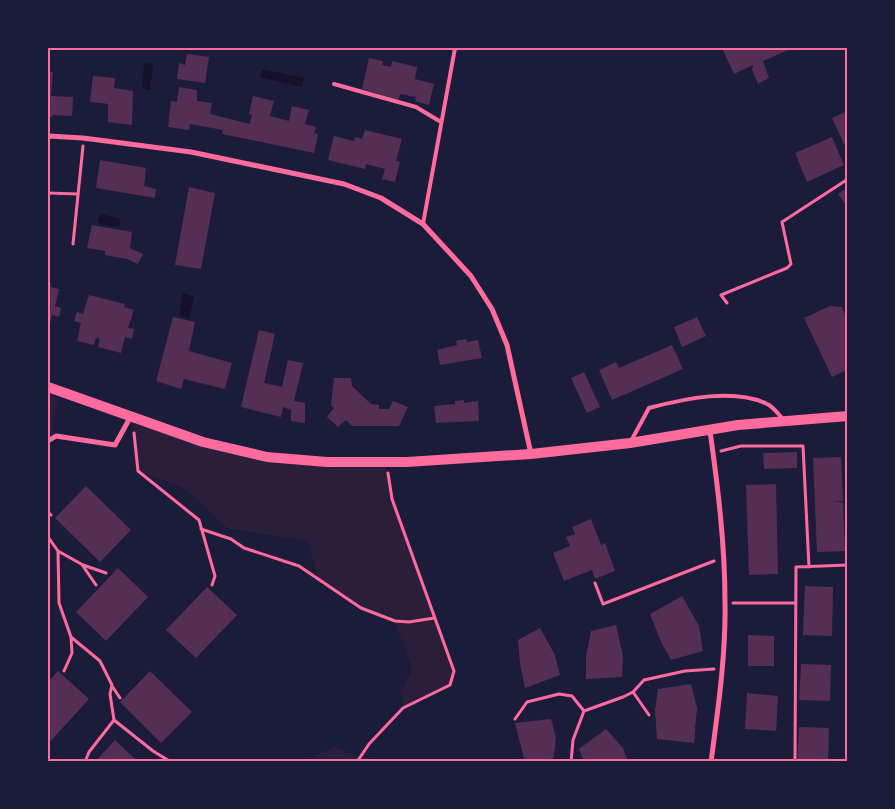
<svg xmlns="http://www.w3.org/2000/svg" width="895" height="809" font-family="'Fira Sans',sans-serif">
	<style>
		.green { fill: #2a1e3b }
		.water { fill: #12122b }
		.building { fill: #542f53 }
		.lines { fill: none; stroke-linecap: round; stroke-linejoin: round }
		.path { stroke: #ff6b9d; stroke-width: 3 }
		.service { stroke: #ff6b9d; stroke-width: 4 }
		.minor { stroke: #ff6b9d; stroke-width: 5 }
		.secondary { stroke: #ff6b9d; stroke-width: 10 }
		.neatline { fill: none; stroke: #ff6b9d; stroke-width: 2 }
	</style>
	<rect width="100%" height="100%" fill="#1b1b3a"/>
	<!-- green -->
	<path class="green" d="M48 395 58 398 53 432 48 435Z
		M132 415 267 457 385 464 416 567 454 671 450 685 403 708 401 692 412 669 395 621 361 608 319 580 308 541 227 528 184 488 138 471Z
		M334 747 361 757 359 761 303 762Z"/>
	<!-- water -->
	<path class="water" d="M144 63 153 64 150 90 142 89Z
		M262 69 304 78 302 87 260 77Z
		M101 214 119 218 120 225 117 227 99 224 97 221Z
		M182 293 194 296 189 318 180 316Z"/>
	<!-- building -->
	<path class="building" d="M722 48H793L763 61 769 78 758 84 752 70 753 65 734 74Z
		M187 54 209 57 205 83 177 79 179 63 185 65Z
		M369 58 383 61 382 65 391 67 392 61 417 67 415 79 434 84 429 105 415 101 416 97 400 94 399 100 362 89Z
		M48 72H53L51 96 73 97 72 116 52 115V117H48Z
		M93 76 115 78 114 88 133 91 132 125 108 122V104L90 102Z
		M179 87 197 90V101L212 103 210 114 250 124 252 115 249 114 253 96 274 101 270 116 289 121 292 106 309 110 305 124 316 127 314 133 318 134 314 153 222 134 223 130 190 124 189 130 168 127 171 101 177 102Z
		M848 111V143L844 144 832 118Z
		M365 130 402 139 396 161 400 162 395 182 382 179 385 169 366 164 365 169 328 160 334 136 354 141 355 137 362 139Z
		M832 137 844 165 807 182 795 153Z
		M100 160 146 168 144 186 156 189 155 198 96 188Z
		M189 187 215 193 201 269 175 265Z
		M848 187V204L846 205 838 194Z
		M92 225 132 232 130 248 143 254 138 264 127 259 105 255V251L87 248Z
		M48 282 51 283V287L59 289 55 306 61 308 59 317 52 315 48 332Z
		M89 295 125 304 124 307 134 310 128 328 134 329 132 339 125 337 121 353 98 347 100 339 96 338 94 345 77 341 81 323 74 321 77 312 83 314Z
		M830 306 842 307 847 319 845 371 832 377 804 318Z
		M173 317 195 322 189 351 232 363 225 389 184 379 181 389 156 381Z
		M697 317 706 336 682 347 674 327Z
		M259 330 275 334 264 383 282 387 288 360 303 363 294 401 305 403V423L291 421V410L283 407 281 417 241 407Z
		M466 339 467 342 478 340 482 358 440 365 437 350 457 345 456 341Z
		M672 345 683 369 612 400 599 370 616 362 619 368Z
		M584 372 600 407 587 413 571 378Z
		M334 378H351L352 386 371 404 379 405V409H389L393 401 408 407 399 426H352L346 420 338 427 327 417 334 408 331 405Z
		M464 400V403L478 401 479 421 436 423 434 406 455 404V401Z
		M797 452V468L764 469 763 453Z
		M841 457 843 501 831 502H843L845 551 817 552 813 458Z
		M776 484 778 574 749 575 746 485Z
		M86 486 131 530 100 562 55 518Z
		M591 519 601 545 605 543 615 571 595 579 592 570 564 581 553 553 570 546 566 537 575 534 572 527Z
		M118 568 148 597 106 641 76 612Z
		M805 586 833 587 832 636 803 635Z
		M207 587 237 615 196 658 166 630Z
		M682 596 699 626 703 651 671 660 661 642 650 614Z
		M616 625 623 656 622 677 586 679V656L591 631Z
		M540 628 555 655 560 675 525 688 520 664 518 640Z
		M748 635 774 636V666H748Z
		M801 664 831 665 830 701 799 700Z
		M58 671 89 699 48 744V682Z
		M150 671 192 712 161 743 120 702Z
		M691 684 697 708 694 743 657 739 655 710 658 689Z
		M747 693 778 696 776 731 745 729Z
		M551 719 556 738 553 762H525L515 723Z
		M799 727 829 728 828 762H797Z
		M606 729 623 748 628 762H584L579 749Z
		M115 740 138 762H95Z"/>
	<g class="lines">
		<!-- path -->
		<path class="path" d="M48 193 78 194
			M73 244 83 146
			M727 303 721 295 787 268 791 264 782 222 848 179
			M134 433 138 471 199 520 215 576 212 585
			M721 451 741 446H803L809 567
			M48 512 51 515
			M201 529 231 539 244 548 299 566 361 608 395 621 409 622 434 618
			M48 537 58 551 59 603 71 637 100 661 112 685 110 694 114 720 89 752 85 762
			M58 551 83 565 106 573
			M83 566 96 585
			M595 583 603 604 714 561
			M733 603H795
			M64 671 72 653 71 638
			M112 686 120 698
			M633 692 649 715
			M515 719 527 702 559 694 572 696 584 711
			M114 720 153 751 171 762
			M208 762H241
			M357 762 369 744 403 708 450 685 454 671 392 499 388 473
			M571 762 573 740 584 711 623 697 633 692 644 680 685 671 714 669
			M795 762 796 567 848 565"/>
		<!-- service -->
		<path class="service" d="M334 84 416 107 441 122
			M423 224 455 48
			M631 441 649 408C683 399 736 387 769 405 774 408 779 415 783 419"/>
		<!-- minor -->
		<path class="minor" d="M48 136 83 138 191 152 344 184 381 198 423 224 471 276 492 309 507 345 531 454
			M710 431C718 488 725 545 725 602 726 655 718 709 711 762
			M48 441 56 436 115 445 131 416"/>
		<!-- secondary -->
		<path class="secondary" d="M48 387 203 442 267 457 327 462H407L531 454 630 443 738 425 848 416"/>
	</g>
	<!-- border -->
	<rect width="895" height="809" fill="none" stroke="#1b1b3a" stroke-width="98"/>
	<rect x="49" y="49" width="797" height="711" class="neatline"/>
</svg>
